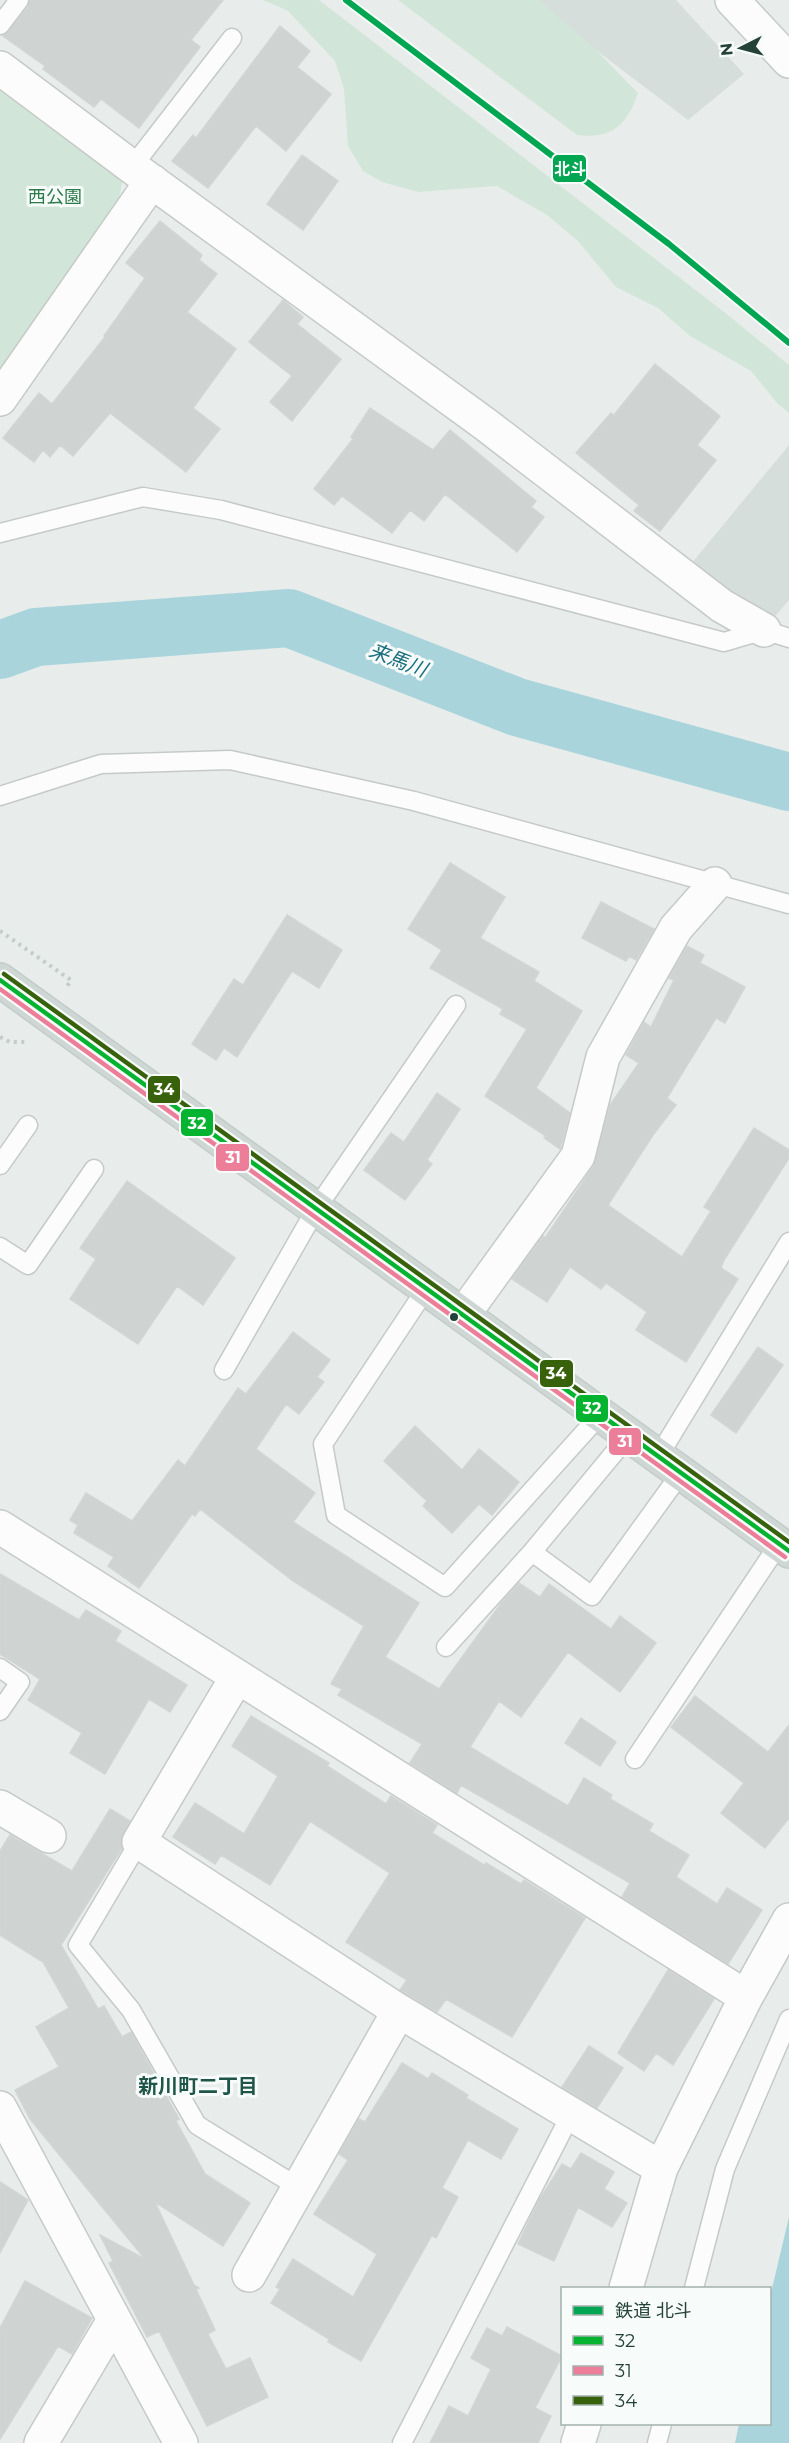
<svg xmlns="http://www.w3.org/2000/svg" width="789" height="2443" font-family="Montserrat,'Noto Sans JP',sans-serif">
	<style>
		.built { fill: #d6dedb }
		.green { fill: #d1e6d8 }
		.water { fill: #a9d4db }
		.lines { fill: none; stroke-linecap: round; stroke-linejoin: round }
		.river { stroke: #a9d4db; stroke-width: 58 }
		.building { fill: #cfd4d2; stroke: #d1d6d4; stroke-width: 1.5 }
		.lane-casing { stroke: #c5cac8; stroke-width: 21 }
		.street-casing { stroke: #c5cac8; stroke-width: 36 }
		.secondary-casing { stroke: #c3cbc8; stroke-width: 36 }
		.primary-casing { stroke: #c3ccc9; stroke-width: 36 }
		.path { stroke: #c3ccca; stroke-width: 4; stroke-dasharray: 3 4.5; stroke-linecap: butt }
		.lane { stroke: #fcfcfc; stroke-width: 18 }
		.street { stroke: #fcfcfc; stroke-width: 33 }
		.secondary { stroke: #fcfcfc; stroke-width: 33 }
		.primary { stroke: #cfd7d5; stroke-width: 33 }
		.bus-1-casing { stroke: #f7fbf9; stroke-width: 9 }
		.bus-2-casing { stroke: #f7fbf9; stroke-width: 9 }
		.bus-3-casing { stroke: #f7fbf9; stroke-width: 9 }
		.bus-1 { stroke: #04b431; stroke-width: 4.5 }
		.bus-2 { stroke: #ec7e9a; stroke-width: 4.5 }
		.bus-3 { stroke: #38610b; stroke-width: 4.5 }
		.rail-1-casing { stroke: #f7fbf9; stroke-width: 10 }
		.rail-1 { stroke: #00a651; stroke-width: 6 }
		.bus-dot { fill: #24423a; stroke: #f7fbf9; stroke-width: 2 }
		.labels { text-anchor: middle; dominant-baseline: central; stroke-width: 6; stroke-linejoin: round; paint-order: stroke }
		.park-label { font-size: 18px; fill: #2d7a4b; stroke: #f7fbf9 }
		.water-label { font-size: 20px; font-style: italic; fill: #1c6f80; stroke: #f7fbf9 }
		.neighbourhood-label { font-size: 20px; font-weight: bold; fill: #1f5548; stroke: #f7fbf9 }
		.line-badge { stroke: #f7fbf9; stroke-width: 2 }
		.badge-label { font-size: 16px; text-anchor: middle; font-weight: bold; fill: #fff }
	</style>
	<rect width="100%" height="100%" fill="#e8edeb"/>
	<!-- built -->
	<path class="built" d="M530 0H676L744 74 688 120Z
		M789 445V600L772 620 755 614 691 564Z"/>
	<!-- green -->
	<path class="green" d="M263 0H319L728 315 789 365V413L777 403 751 371 690 336 658 308 616 287 578 241 547 215 497 186 418 192 382 182 363 171 348 146 344 89 335 61 288 11Z
		M398 0H539L596 50 638 93C627 126 611 139 577 135Z
		M0 86 123 178 119 199 0 376Z"/>
	<!-- water -->
	<path class="water" d="M789 2217V2443H735L739 2424H770V2297Z"/>
	<g class="lines">
		<!-- river -->
		<path class="river" d="M0 650 36 637 289 618 517 707 789 782"/>
	</g>
	<!-- building -->
	<path class="building" d="M30 0H223L191 40 200 47 139 128 101 99 94 107 43 69 45 66 3 36 28 7Z
		M280 26 310 51 297 67 331 94 286 151 256 126 208 188 172 161 193 135 196 138Z
		M302 155 338 181 303 230 267 204Z
		M160 221 202 255 199 260 217 274 187 312 236 349 193 408 220 429 186 472 110 413 73 456 60 445 50 457 43 450 34 462 3 438 39 393 52 404 105 337 104 336 145 278 126 263Z
		M283 300 303 317 297 324 341 359 292 421 270 402 292 376 249 342Z
		M655 364 720 416 697 445 716 460 660 531 634 511 639 505 576 453 611 413 614 415Z
		M370 408 433 450 450 430 536 501 531 507 544 517 517 552 445 494 424 521 410 510 392 533 342 496 334 505 314 489 353 439 351 437Z
		M450 863 505 897 480 938 539 972 534 981 582 1011 536 1088 570 1113 560 1149 544 1138 546 1136 485 1096 527 1029 500 1014 503 1009 430 968 442 950 408 929Z
		M601 902 654 929 636 960 629 956 626 961 582 938Z
		M287 915 342 950 319 988 292 971 237 1057 224 1048 216 1060 192 1044 234 979 243 985Z
		M687 946 704 955 700 963 745 987 725 1023 716 1018 667 1098 676 1105 653 1135 608 1205 682 1257 711 1211 704 1207 754 1128 789 1150V1158L724 1260 721 1268 738 1279 686 1362 636 1330 647 1312 606 1283 601 1289 570 1267 547 1302 512 1279 543 1236 545 1238 593 1167 610 1105 639 1063 626 1055 644 1022 651 1027 674 980 669 978Z
		M437 1093 460 1109 427 1160 432 1164 405 1200 364 1170 391 1133 404 1142Z
		M127 1181 235 1258 203 1305 177 1286 138 1344 70 1299 96 1259 80 1248Z
		M293 1332 330 1360 317 1377 324 1382 299 1414 286 1404 256 1449 315 1493 293 1522 419 1603 385 1657 439 1689 502 1602 519 1583 540 1597 549 1584 611 1629 620 1616 656 1643 620 1692 568 1652 521 1717 499 1701 470 1747 568 1806 584 1778 612 1795 610 1799 653 1824 649 1831 689 1855 676 1877 717 1904 727 1888 762 1910 728 1964 622 1897 630 1883 461 1785 457 1793 410 1763 422 1744 338 1695 342 1689 331 1684 364 1626 293 1581 200 1509 195 1516 192 1514 139 1588 108 1566 114 1557 74 1533 78 1525 70 1520 86 1493 132 1521 178 1460 185 1466 238 1388 246 1394Z
		M758 1347 783 1365 736 1433 711 1415Z
		M415 1426 462 1470 479 1449 519 1482 492 1515 479 1504 452 1533 423 1506 427 1501 384 1461Z
		M0 1574 79 1620 86 1610 121 1631 115 1641 187 1685 170 1712 149 1699 105 1774 70 1753 82 1733 28 1700 40 1679 0 1654Z
		M695 1696 768 1752 789 1725V1818L765 1848 721 1813 744 1783 671 1727Z
		M251 1716 329 1763 327 1766 386 1804 391 1796 437 1825 432 1833 484 1865 486 1863 521 1884 524 1880 585 1918 512 2037 446 1999 437 2012 400 1990 407 1980 346 1942 390 1873 310 1821 270 1885 221 1855 215 1864 173 1837 195 1803 244 1834 278 1776 232 1746Z
		M581 1718 616 1742 600 1766 565 1743Z
		M110 1809 130 1821 123 1833 122 1848 61 1945 98 2009 104 2006 122 2037 131 2032 179 2119 176 2121 205 2174 250 2203 223 2246 155 2202 194 2285 199 2288 196 2289 215 2330 208 2334 226 2369 250 2358 268 2397 207 2426 159 2331 147 2337 109 2263 113 2261 100 2235 145 2259 30 2119 15 2090 59 2067 36 2027 69 2008 43 1962 0 1935V1851L10 1835 72 1871Z
		M668 1970 714 1999 673 2065 656 2053 644 2071 618 2053Z
		M589 2046 623 2068 597 2108 562 2087Z
		M402 2063 428 2079 432 2073 468 2095 466 2098 518 2129 501 2159 468 2140 442 2188 458 2197 436 2238 432 2235 361 2361 328 2342 329 2339 271 2303 280 2289 276 2287 293 2259 353 2297 377 2254 314 2214 348 2160 339 2154 359 2119 365 2122Z
		M581 2153 614 2172 604 2189 627 2203 612 2227 578 2207 554 2261 518 2244 539 2200 562 2164 571 2169Z
		M0 2182 28 2200 0 2253Z
		M25 2281 92 2318 72 2354 58 2346 0 2439V2328Z
		M507 2327 562 2356 535 2408 551 2416 538 2443H430L449 2406 468 2416 491 2369 471 2358 487 2328 502 2336Z"/>
	<g class="lines">
		<defs>
			<path id="lane" d="M0 25 19 0
				M132 167 232 38
				M0 533 143 497 221 510 724 642 764 630 789 638
				M0 796 101 764 230 760 414 801 789 904
				M0 1165 28 1125
				M0 1247 28 1265 94 1169
				M426 1289 323 1444 336 1515 445 1587 600 1415
				M224 1370 316 1209 456 1005
				M658 1457 789 1242
				M532 1552 592 1596 681 1473
				M446 1647 532 1552 629 1435
				M0 1668 20 1682 0 1711
				M635 1759 779 1544
				M139 1842 78 1945 131 2010 197 2125 298 2187
				M694 2288 725 2169 789 2019
				M402 2443 571 2114
				M657 2443 662 2424"/>
			<path id="street" d="M0 68 132 167 485 424 722 606 764 630
				M0 399 152 181
				M463 1315 578 1156 603 1057 676 928 715 884
				M0 1527 746 1997
				M237 1677 139 1842 399 2011 661 2168
				M0 1807 49 1836
				M0 2108 181 2443
				M249 2275 399 2011
				M626 2288 661 2168 746 1997 789 1920
				M41 2443 114 2320
				M578 2443 584 2424"/>
			<path id="secondary" d="M732 0 789 61"/>
			<path id="primary" d="M0 980 789 1551"/>
		</defs>
		<!-- lane casing -->
		<use href="#lane" class="lane-casing"/>
		<!-- street casing -->
		<use href="#street" class="street-casing"/>
		<!-- secondary casing -->
		<use href="#secondary" class="secondary-casing"/>
		<!-- primary casing -->
		<use href="#primary" class="primary-casing"/>
		<!-- path -->
		<path class="path" d="M0 931 71 980 66 988
			M0 1037 10 1042H27"/>
		<!-- lane -->
		<use href="#lane" class="lane"/>
		<!-- street -->
		<use href="#street" class="street"/>
		<!-- secondary -->
		<use href="#secondary" class="secondary"/>
		<!-- primary -->
		<use href="#primary" class="primary"/>
		<defs>
			<path id="bus-1" d="M0 980 789 1551"/>
			<path id="bus-2" d="M0 989 785 1557"/>
			<path id="bus-3" d="M4 974 789 1542"/>
		</defs>
		<!-- bus-1 casing -->
		<use href="#bus-1" class="bus-1-casing"/>
		<!-- bus-2 casing -->
		<use href="#bus-2" class="bus-2-casing"/>
		<!-- bus-3 casing -->
		<use href="#bus-3" class="bus-3-casing"/>
		<!-- bus-1 -->
		<use href="#bus-1" class="bus-1"/>
		<!-- bus-2 -->
		<use href="#bus-2" class="bus-2"/>
		<!-- bus-3 -->
		<use href="#bus-3" class="bus-3"/>
		<defs>
			<path id="rail-1" d="M346 0 669 244 789 343"/>
		</defs>
		<!-- rail-1 casing -->
		<use href="#rail-1" class="rail-1-casing"/>
		<!-- rail-1 -->
		<use href="#rail-1" class="rail-1"/>
	</g>
	<!-- markers -->
	<circle class="bus-dot" cx="454" cy="1317" r="5"/>
	<g class="labels">
		<!-- park labels -->
		<g class="park-label">
			<text x="55" y="197">西公園</text>
		</g>
		<!-- water labels -->
		<g class="water-label">
			<text transform="translate(398 660) rotate(21)">来馬川</text>
		</g>
		<!-- neighbourhood labels -->
		<g class="neighbourhood-label">
			<text x="198" y="2086">新川町二丁目</text>
		</g>
	</g>
	<g class="line-badge">
		<rect x="552" y="154" width="35" height="29" rx="6" fill="#00a651"/>
		<rect x="147" y="1075" width="34" height="29" rx="6" fill="#38610b"/>
		<rect x="180" y="1108" width="34" height="29" rx="6" fill="#04b431"/>
		<rect x="215" y="1143" width="35" height="29" rx="6" fill="#ec7e9a"/>
		<rect x="539" y="1359" width="35" height="29" rx="6" fill="#38610b"/>
		<rect x="575" y="1394" width="34" height="29" rx="6" fill="#04b431"/>
		<rect x="608" y="1427" width="34" height="29" rx="6" fill="#ec7e9a"/>
	</g>
	<g class="badge-label">
		<text x="570" y="175">北斗</text>
		<text x="164" y="1095">34</text>
		<text x="197" y="1129">32</text>
		<text x="233" y="1163">31</text>
		<text x="556" y="1379">34</text>
		<text x="592" y="1414">32</text>
		<text x="625" y="1447">31</text>
	</g>
	<!-- legend -->
	<rect x="561" y="2287" width="210" height="138" fill="#f7fbf9" stroke="#a3b1ad" stroke-width="1.5"/>
	<rect x="573" y="2306" width="30" height="9" fill="#00a651" stroke="#a3b1ad" stroke-width="1.5"/>
	<text x="615" y="2317" font-size="18" fill="#24423a">鉄道 北斗</text>
	<rect x="573" y="2336" width="30" height="9" fill="#04b431" stroke="#a3b1ad" stroke-width="1.5"/>
	<text x="615" y="2347" font-size="18" fill="#24423a">32</text>
	<rect x="573" y="2366" width="30" height="9" fill="#ec7e9a" stroke="#a3b1ad" stroke-width="1.5"/>
	<text x="615" y="2377" font-size="18" fill="#24423a">31</text>
	<rect x="573" y="2396" width="30" height="9" fill="#38610b" stroke="#a3b1ad" stroke-width="1.5"/>
	<text x="615" y="2407" font-size="18" fill="#24423a">34</text>
	<!-- north arrow -->
	<g transform="translate(741 48) rotate(264)" stroke="#f7fbf9" stroke-width="4.5" paint-order="stroke">
	<path d="M0-4.5L10 22L0 15L-10 22Z" fill="#24423a"/>
	<text y="-9" font-size="16" font-weight="bold" text-anchor="middle" fill="#24423a">N</text>
	</g>
</svg>
